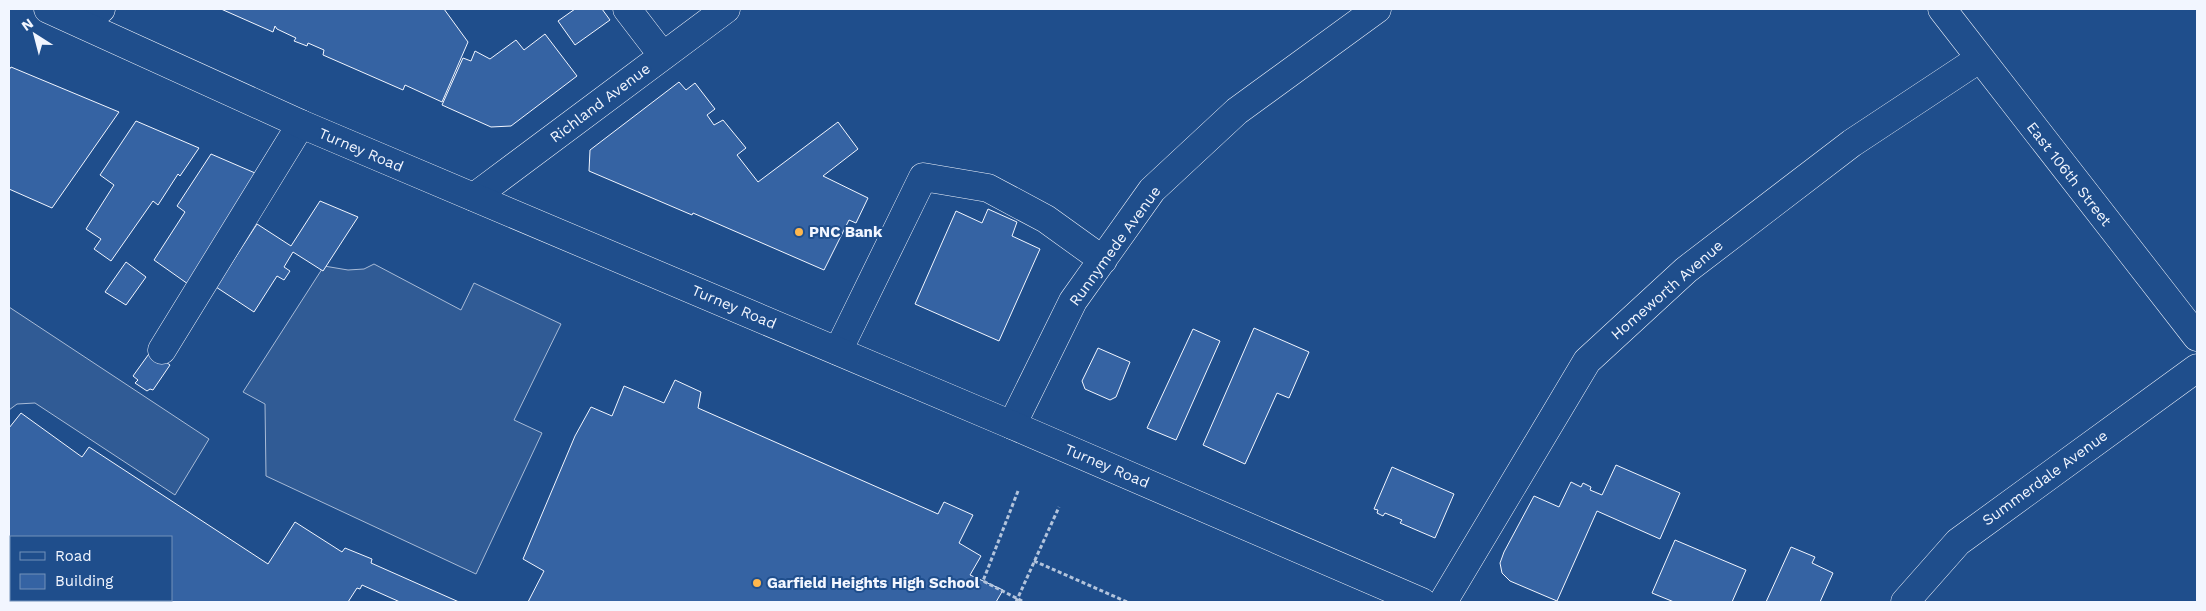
<svg xmlns="http://www.w3.org/2000/svg" width="2206" height="611" font-family="'Work Sans',sans-serif">
	<style>
		.built { fill: #305b95; stroke: #a8bbd7 }
		.building { fill: #3563a3; stroke: #f2f6ff; fill-rule: evenodd }
		.lines { fill: none; stroke-linecap: round; stroke-linejoin: round }
		.minor-casing { stroke: #f2f6ff; stroke-width: 29 }
		.major-casing { stroke: #f2f6ff; stroke-width: 29 }
		.path { stroke: #b3c4dc; stroke-width: 3; stroke-dasharray: 4 2.5; stroke-linecap: butt }
		.minor { stroke: #1f4e8c; stroke-width: 28 }
		.major { stroke: #1f4e8c; stroke-width: 28 }
		.poi-dot { fill: #ffb74d; stroke: #1f4e8c; stroke-width: 2 }
		.labels { text-anchor: middle; dominant-baseline: central; stroke-width: 4; stroke-linejoin: round; paint-order: stroke }
		.street-label { font-size: 15px; fill: #f2f6ff; stroke: #1f4e8c }
		.poi-label { font-size: 15px; font-weight: bold; fill: #f2f6ff; stroke: #1f4e8c; text-anchor: start }
	</style>
	<rect width="100%" height="100%" fill="#1f4e8c"/>
	<!-- built -->
	<path class="built" d="M374 264 461 310 474 283 561 324 514 420 542 433 476 574 266 476 265 404 243 392 324 266 348 270 364 269Z
		M9 307 209 439 175 495 35 403 17 404 9 410Z"/>
	<!-- building -->
	<path class="building" d="M221 9H444L468 42 442 102 405 85 403 90 323 55 324 50 308 43 307 46 294 41 296 38 277 29 275 26 273 32Z
		M575 9H602L610 20 575 45 558 21Z
		M545 34 577 76 511 126 491 127 442 105 463 58 471 61 475 51 490 59 516 40 524 50Z
		M11 67 119 112 52 208 9 189V70Z
		M679 82 686 90 695 83 715 109 707 115 714 125 723 120 746 148 737 155 758 182 838 122 858 149 823 176 868 198 856 223 849 220 824 270 693 213 692 215 589 171 590 150Z
		M136 121 199 148 180 176 178 174 158 205 153 201 111 261 94 249 101 239 86 229 114 185 100 175Z
		M211 154 262 176 188 284 154 260 185 212 177 206Z
		M320 201 358 217 323 271 293 252 284 267 290 271 284 280 277 276 254 312 216 287 257 224 291 246Z
		M988 209 1017 222 1012 236 1040 249 999 341 915 304 956 211 982 223Z
		M126 262 146 277 126 305 105 292Z
		M1254 328 1309 352 1289 398 1277 393 1245 464 1203 445Z
		M1193 329 1220 341 1176 440 1147 428Z
		M1098 348 1130 362 1116 397 1110 400 1085 389 1082 381Z
		M151 351 170 365 153 390 150 389 147 391 135 383 138 380 133 376Z
		M675 380 701 392 698 408 938 514 944 502 973 515 959 543 981 556 970 575 1003 590 996 602H528L544 571 523 559 575 436 591 407 612 416 624 386 664 403Z
		M21 413 82 457 89 447 268 564 295 522 342 552 345 548 372 559 371 563 459 602H400L362 585 360 589 357 588 348 602H9V428ZM11 537H171V600H11Z
		M1616 465 1680 493 1660 539 1597 511 1557 601 1510 581 1502 573 1500 563 1504 552 1534 496 1559 507 1571 482 1581 487 1583 483 1591 487 1590 490 1602 495Z
		M1392 467 1454 494 1435 538 1400 523 1402 520 1385 513 1383 516 1377 513 1378 510 1374 509Z
		M1675 540 1746 570 1732 602H1674L1652 593Z
		M1791 547 1815 557 1812 563 1833 573 1820 602H1766Z"/>
	<g class="lines">
		<defs>
			<path id="minor" d="M627 9 663 56
				M1942 9 2197 337
				M82 23 101 9
				M474 197 726 9
				M162 350 301 124
				M838 351 923 177 988 188 1046 219 1103 260
				M1012 425 1073 301 1152 190 1237 111 1377 9
				M1443 602 1587 361 1686 270 1852 143 1979 59
				M1905 602 1958 542 2197 368"/>
			<path id="major" d="M48 9 301 124 1012 425 1422 602"/>
		</defs>
		<!-- minor casing -->
		<use href="#minor" class="minor-casing"/>
		<!-- major casing -->
		<use href="#major" class="major-casing"/>
		<!-- path -->
		<path class="path" d="M1018 491 983 581 1024 602
			M1034 561 1127 602
			M1016 602 1059 507"/>
		<!-- minor -->
		<use href="#minor" class="minor"/>
		<!-- major -->
		<use href="#major" class="major"/>
	</g>
	<!-- markers -->
	<g class="poi-dot">
		<circle cx="799" cy="232" r="5"/>
		<circle cx="757" cy="583" r="5"/>
	</g>
	<g class="labels">
		<!-- street labels -->
		<g class="street-label">
			<text transform="translate(600 103) rotate(-37)">Richland Avenue</text>
			<text transform="translate(361 150) rotate(23)">Turney Road</text>
			<text transform="translate(2069 174) rotate(52)">East 106th Street</text>
			<text transform="translate(1115 246) rotate(-54)">Runnymede Avenue</text>
			<text transform="translate(1667 290) rotate(-41)">Homeworth Avenue</text>
			<text transform="translate(734 307) rotate(23)">Turney Road</text>
			<text transform="translate(1107 466) rotate(23)">Turney Road</text>
			<text transform="translate(2045 478) rotate(-36)">Summerdale Avenue</text>
		</g>
		<!-- poi labels -->
		<g class="poi-label">
			<text x="809" y="232">PNC Bank</text>
			<text x="767" y="583">Garfield Heights High School</text>
		</g>
	</g>
	<!-- border -->
	<rect width="2206" height="611" fill="none" stroke="#f2f6ff" stroke-width="20"/>
	<!-- legend -->
	<rect x="10" y="536" width="162" height="65" fill="#1f4e8c" stroke="#7391ba"/>
	<rect x="20" y="552" width="25" height="8" fill="#1f4e8c" stroke="#7391ba"/>
	<text x="55" y="561" font-size="15" fill="#f2f6ff">Road</text>
	<rect x="20" y="574" width="25" height="15" fill="#3563a3" stroke="#7391ba"/>
	<text x="55" y="586" font-size="15" fill="#f2f6ff">Building</text>
	<!-- north arrow -->
	<g transform="translate(35 35) rotate(324)" stroke="#1f4e8c" stroke-width="4" paint-order="stroke">
	<path d="M0-4L9 19L0 12L-9 19Z" fill="#f2f6ff"/>
	<text y="-8" font-size="14" font-weight="bold" text-anchor="middle" fill="#f2f6ff">N</text>
	</g>
</svg>
